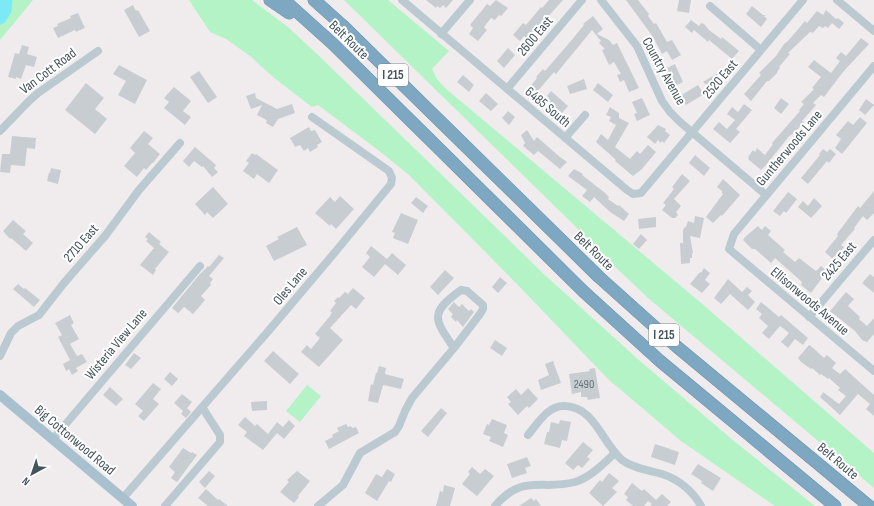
<svg xmlns="http://www.w3.org/2000/svg" width="874" height="506" font-family="'Sofia Sans Condensed',sans-serif">
	<style>
		.green { fill: #b4f3c6 }
		.lines { fill: none; stroke-linecap: round; stroke-linejoin: round }
		.river { stroke: #7ceaf5; stroke-width: 13 }
		.building { fill: #c8cdd2 }
		.highway-casing { stroke: #6992ad; stroke-width: 13 }
		.minor { stroke: #bbcad1; stroke-width: 8 }
		.major { stroke: #a9c1cf; stroke-width: 10 }
		.highway { stroke: #7ea7c2; stroke-width: 12 }
		.labels { text-anchor: middle; dominant-baseline: central; stroke-width: 4; stroke-linejoin: round; paint-order: stroke }
		.number-label { font-size: 12px; fill: #64727a }
		.shield { fill: #fff; stroke: #7b878d; stroke-width: 1 }
		.shield-label { font-size: 13px; font-weight: bold; fill: #43535c }
		.street-label { font-size: 14px; fill: #43535c; stroke: #fff }
	</style>
	<rect width="100%" height="100%" fill="#f0eced"/>
	<!-- green -->
	<path class="green" d="M0 0H33L0 40Z
		M189 0H252L288 27 316 53 546 276 588 314 640 361 734 441 815 506H775L681 441 608 379 515 282 409 175 378 150 318 105 312 107 273 77 250 56 226 39 210 32Z
		M344 0H388L449 51 432 69 437 79 445 88 700 302 874 453V488L648 298 588 241 575 226Z
		M307 385 321 396 300 422 286 411Z"/>
	<g class="lines">
		<!-- river -->
		<path class="river" d="M0 18 5 10 6 0"/>
	</g>
	<!-- building -->
	<path class="building" d="M426 0H453L446 8 443 5 440 8 437 6 436 8Z
		M496 0 508 8 501 16 499 15 495 20 491 18 484 27 487 30 478 41 469 34 473 28 470 25 487 4 490 6Z
		M549 0H563L528 39 524 36 520 41 513 35 523 23 526 25 541 7 542 8Z
		M626 0H638L649 14 648 16 654 24 656 23 667 42 672 40 681 55 672 60 667 51 662 54 653 37Z
		M679 0H691L689 13 677 11Z
		M133 5 136 11 138 10 150 31 139 37 124 10Z
		M752 6 763 15H766L764 16 767 19 761 27 746 14Z
		M826 10 836 19 838 18 844 23 839 29 832 23 828 28 825 26 823 28 819 26 813 33 810 32 809 33 788 53 790 54 779 67 780 68 777 72V73L769 81H767L751 101 744 94 761 75 759 73 776 56 784 44 788 41 805 21 807 23 817 11 823 15Z
		M78 13 85 28 76 32 75 30 58 38 53 28 58 26 57 24 71 18 70 16Z
		M593 16 603 29 597 34 609 40 613 45 617 43 639 88 629 92 624 80 620 82 617 75 621 74 614 62 609 65 602 50 605 49 599 43 601 41 592 30 556 74 554 72 536 93 529 88 537 78 536 77 543 69 545 71 570 42 584 25 583 24Z
		M691 20 699 26 701 23 704 24 709 30 721 39 722 37 739 51 732 59 709 40 708 42 694 30 692 33 685 27Z
		M861 38 869 44 843 72 824 97 821 95 813 103 816 105 802 121 804 122 796 131 790 136V135L766 165 761 170 748 159 749 158 748 157 753 150 755 152 757 148 765 155 773 144 772 143 800 111 799 110 804 104 801 102 814 89 812 88 821 77 808 67 814 60 831 73 840 61 836 58 841 52 846 56Z
		M22 45 29 47 27 54 37 57 34 67 26 65 21 79 16 77V79L8 77 15 53 19 54Z
		M508 48 515 55 504 68 497 61Z
		M675 64 683 82 675 86 667 68Z
		M119 65 147 80 135 104 118 95 126 81 113 74Z
		M199 71 217 97 208 103 190 77Z
		M721 71 709 87 703 82Z
		M463 75 474 85 469 92 457 82Z
		M584 79 587 89 570 94 567 86Z
		M86 83 104 98 95 109 107 119 95 134 65 110Z
		M598 83 613 95 608 102 593 90Z
		M698 85 704 94 686 105 680 96Z
		M174 87 191 101 183 111 191 117 185 125 164 108 169 102 164 98Z
		M551 91 568 106 562 113 547 100 549 98 547 96Z
		M255 93 256 98 277 109 292 104 295 113 278 119 273 127 266 123 267 121 265 119 257 115 262 105 251 109 246 96Z
		M486 93 498 104 491 111 479 101Z
		M642 98 650 115 637 121 634 114 637 113 632 102Z
		M781 98 789 104 781 114 774 108Z
		M866 99 874 105 865 115 859 110Z
		M744 104 752 110 736 129 740 132 730 143 713 129 719 122 727 129 735 120 727 114 732 107 738 112Z
		M610 107 619 113V118L629 123 615 147 630 159 637 151 640 154 648 145 656 152 642 169 633 176 615 161 616 160 596 142 601 134 608 140 616 125 609 121 611 117 606 115Z
		M508 111 515 117 509 125 502 118Z
		M860 117 867 123 842 154 835 148 841 139 836 135 848 121 853 125Z
		M658 125 666 129 665 131 670 135 664 143 662 141 661 143 658 140 655 144 647 137Z
		M309 127 311 131 315 130 322 142 317 145 318 147 310 152 308 148 304 151 300 145 295 147 290 138Z
		M527 130 534 141 537 137 560 157 567 162 560 169 538 151 534 155 523 146 525 143 521 135Z
		M144 131 153 138 148 144 160 154 153 163H152L146 170 144 168 137 177 124 166 135 153 130 148Z
		M12 136 36 138 35 149 27 148 25 166 11 165 10 173 0 172 2 154H10Z
		M195 147 216 165 214 168 218 172 212 177 203 166 202 167 194 161 189 167 183 161Z
		M823 149 827 152 830 149 836 154 829 163 827 161 808 184 801 178 820 155 819 154Z
		M252 153 255 155 256 154 278 170 269 183 257 174 254 179 243 171 249 163 246 161Z
		M695 155 710 168 704 176 689 163Z
		M51 168 61 170 58 184 47 181 49 172 50 173Z
		M574 169 583 174 582 175 604 192 609 197 608 199 618 206 619 205 629 214 624 221 610 212 594 197 590 202 582 196 587 190 568 176Z
		M682 174 690 181 674 199 681 206 676 212 678 215 675 218H672L662 210 666 205 663 203 674 189 672 187Z
		M723 179 740 195 722 216 721 215 713 223 706 217 723 194 722 193V191L717 187Z
		M213 187 228 204 213 218 207 212 205 215 195 204Z
		M874 191V213L867 220 863 216 854 228 855 229 841 245 844 247 840 252 842 253 840 255 841 256 836 262 825 252 838 236 837 234 858 206 860 208Z
		M788 192 797 199 786 213 784 211 780 216 773 211Z
		M340 196 354 209 336 229 331 224 330 226 315 213 330 197 335 202Z
		M416 197 428 206 423 213 411 203Z
		M814 198 822 206 811 218 798 207 803 201 808 206Z
		M401 213 418 220 408 244 393 238 395 233 392 232Z
		M695 216 704 218 700 238 690 236 693 253H692V258H690V263L681 264 680 243H683V230L685 227H686L688 221 694 223Z
		M656 217V227L639 229 638 219Z
		M13 220 26 231 23 234 33 243 26 251 11 238 10 239 3 231Z
		M758 226 762 230 765 226 771 231 768 235 785 250 783 252 795 262 799 258 816 271 821 266 827 271 811 293 801 285 802 282 775 258 771 263 755 249H752L743 240 745 237Z
		M297 227 307 245 274 261 266 246 279 239 277 237Z
		M149 232 161 242 159 244 169 252 155 269 156 270 153 275 140 265 154 248 146 241 148 239 145 237Z
		M641 234 647 240 639 249 633 244Z
		M371 246 387 259 392 253 406 265 398 275 385 264 374 277 362 267 370 257 366 253Z
		M219 255 224 258 209 276 213 279 210 283 211 285 201 296 205 300 193 314 184 307 178 313 172 308 199 275 208 266 209 267Z
		M704 268 710 273 705 280 710 284 702 293 690 284 700 272 701 273Z
		M445 270 454 278 438 295 430 287Z
		M870 274 874 277V293L862 283Z
		M500 277 507 283 498 293 492 287Z
		M728 279 742 292 747 287 752 291 748 295 755 302 748 310 730 294 721 304 714 298Z
		M18 284 24 289 25 288 40 300 34 307 13 289Z
		M353 288 365 298 356 309 351 305 330 328 343 340 319 367 301 352 307 345 311 349 320 338 315 334 330 316 332 312 330 311 336 303 334 301 338 297 339 298 345 292 348 294Z
		M846 292 854 299 848 306 860 317 859 319 867 326 874 318V334L867 342 862 340 855 331 830 311Z
		M454 302 459 307 462 304 469 311 471 309 474 312 463 327 457 320 456 322 451 317 453 314 448 309Z
		M761 302 779 317 781 315 808 338 803 345 795 339 788 348 781 342 789 333 780 326 769 339 762 333 768 326 759 318 762 314 756 309Z
		M70 315 74 323 71 325 79 339 70 344 77 356 82 354 87 362 76 368 78 371 72 375 69 369 66 371 63 364 70 360 58 337 62 335 55 323Z
		M495 340 507 348 502 356 490 348Z
		M809 345 812 347 824 358 827 355 836 363 832 368 840 374 845 369 874 395V416L866 409 870 404 858 394 840 415 820 397 823 392 839 404 846 396 838 390 840 388 829 378 828 379 821 374 820 375 812 368 811 369 801 362 798 358Z
		M273 351 299 374 290 384 264 361Z
		M134 353 141 358 131 369 125 365Z
		M553 361 561 383 541 390 538 380 549 375 545 364Z
		M379 366 386 368 385 374 404 379 401 389 383 385 378 403 368 401 371 384 373 385 376 373H377Z
		M595 368 600 398 588 400 587 397H581V392L572 394 569 374 590 371 589 369Z
		M170 372 178 379 172 386 164 379Z
		M153 383 161 389 153 399 159 404 144 421 138 416 143 411 135 404Z
		M110 387 123 399 116 406 103 395Z
		M528 388 538 399 529 408 527 406 518 415 508 404 511 402 507 397 516 389 521 395Z
		M182 394 192 402 187 408 191 412 186 418 181 414 183 411 174 403Z
		M267 401V410L252 411 251 402Z
		M441 408 447 413 428 437 421 431Z
		M245 417 255 426 257 424 268 434 277 422 283 427 289 420 295 426 284 439 277 433 263 450 244 436 247 432 238 425Z
		M492 419 507 425 504 433 508 435 503 447 489 441 491 437 483 434 487 424 489 425Z
		M560 420 571 422 567 441 562 440 560 448 544 444 547 432H549L551 422 559 424Z
		M346 424 348 427 351 426 352 428 356 427 359 433 329 449 325 441 333 437 332 435 339 431 337 428Z
		M583 442 593 450 587 457 590 459 582 468 578 465 573 470 565 463Z
		M655 444 679 452 675 465 651 457Z
		M183 448 191 453 192 452 197 455 177 482 171 478 175 472 169 467Z
		M527 457 531 466 525 468 527 473 512 478 507 464Z
		M698 464 721 478 713 491 701 483 702 481 691 474Z
		M472 467 480 474 485 469 494 476 477 496 462 484 470 474 468 472Z
		M387 469 395 474 391 482 389 481 377 501 365 493 376 474 382 477Z
		M209 471 215 476 205 488 199 482Z
		M297 471 310 481 298 496 299 497 294 503 280 492 289 482 287 480Z
		M609 473 619 481 612 488 617 492 603 506 589 493 600 480 602 482Z
		M632 483 642 491 644 489 656 500 662 494 671 502 667 506H650L652 504 648 501 644 506H633L626 500 628 497 624 494Z
		M444 485 455 488 450 506H436L440 491 443 492Z
		M206 489 218 500 219 499 228 506H208L198 498Z
		M531 498 534 501 536 499 541 506H519Z"/>
	<g class="lines">
		<defs>
			<path id="highway" d="M270 0 289 13
				M284 0 333 44 583 291 660 361 835 506
				M314 0 342 25 599 277 676 346 869 506"/>
		</defs>
		<!-- highway casing -->
		<use href="#highway" class="highway-casing"/>
		<!-- minor -->
		<path class="minor" d="M402 0 627 190 633 194 641 193 803 0
			M601 0 637 46 662 101 670 112 680 122 766 195
			M837 0 874 31
			M710 6 761 50
			M441 34 470 0
			M874 66 734 234 729 249 874 371
			M507 89 582 0
			M0 131 29 101 38 93 98 51
			M565 138 585 115
			M809 317 874 240
			M0 356 11 333 18 326 39 315 64 283 105 236 139 190 180 143
			M528 435C538 423 548 405 565 406 595 407 602 443 622 460 634 469 649 470 662 474 678 479 693 491 701 506
			M53 439 200 266
			M123 498 271 328 336 251 391 184 392 178 389 171 312 117
			M165 506 220 442V435L202 407
			M318 506 343 485 360 453 395 432 399 426 405 411 412 398 454 348 480 314 483 309V305L467 291 461 290C429 313 434 319 454 348
			M495 506C523 473 541 491 575 482 591 477 603 464 615 453"/>
		<!-- major -->
		<path class="major" d="M0 395 132 506"/>
		<!-- highway -->
		<use href="#highway" class="highway"/>
	</g>
	<g class="labels">
		<!-- number labels -->
		<g class="number-label">
			<text x="584" y="384">2490</text>
		</g>
		<!-- shield labels -->
		<g class="shield">
			<rect x="378" y="64" width="30" height="22" rx="3"/>
			<rect x="649" y="324" width="30" height="22" rx="3"/>
		</g>
		<g class="shield-label">
			<text x="393" y="75">I 215</text>
			<text x="664" y="335">I 215</text>
		</g>
		<!-- street labels -->
		<g class="street-label">
			<text transform="translate(535 36) rotate(-50)">2600 East</text>
			<text transform="translate(349 40) rotate(44)">Belt Route</text>
			<text transform="translate(48 71) rotate(-37)">Van Cott Road</text>
			<text transform="translate(664 71) rotate(61)">Country Avenue</text>
			<text transform="translate(720 79) rotate(-50)">2520 East</text>
			<text transform="translate(548 107) rotate(40)">6485 South</text>
			<text transform="translate(789 148) rotate(-50)">Guntherwoods Lane</text>
			<text transform="translate(81 243) rotate(-49)">2710 East</text>
			<text transform="translate(594 251) rotate(44)">Belt Route</text>
			<text transform="translate(839 261) rotate(-50)">2425 East</text>
			<text transform="translate(290 286) rotate(-50)">Oles Lane</text>
			<text transform="translate(810 301) rotate(40)">Ellisonwoods Avenue</text>
			<text transform="translate(116 344) rotate(-50)">Wisteria View Lane</text>
			<text transform="translate(75 440) rotate(40)">Big Cottonwood Road</text>
			<text transform="translate(838 461) rotate(40)">Belt Route</text>
		</g>
	</g>
	<!-- north arrow -->
	<g transform="translate(32 474) rotate(220)" stroke="#ffffff" stroke-width="3" paint-order="stroke">
	<path d="M0-3L7 15L0 10L-7 15Z" fill="#43535c"/>
	<text y="-6" font-size="11" font-weight="bold" text-anchor="middle" fill="#43535c">N</text>
	</g>
</svg>
